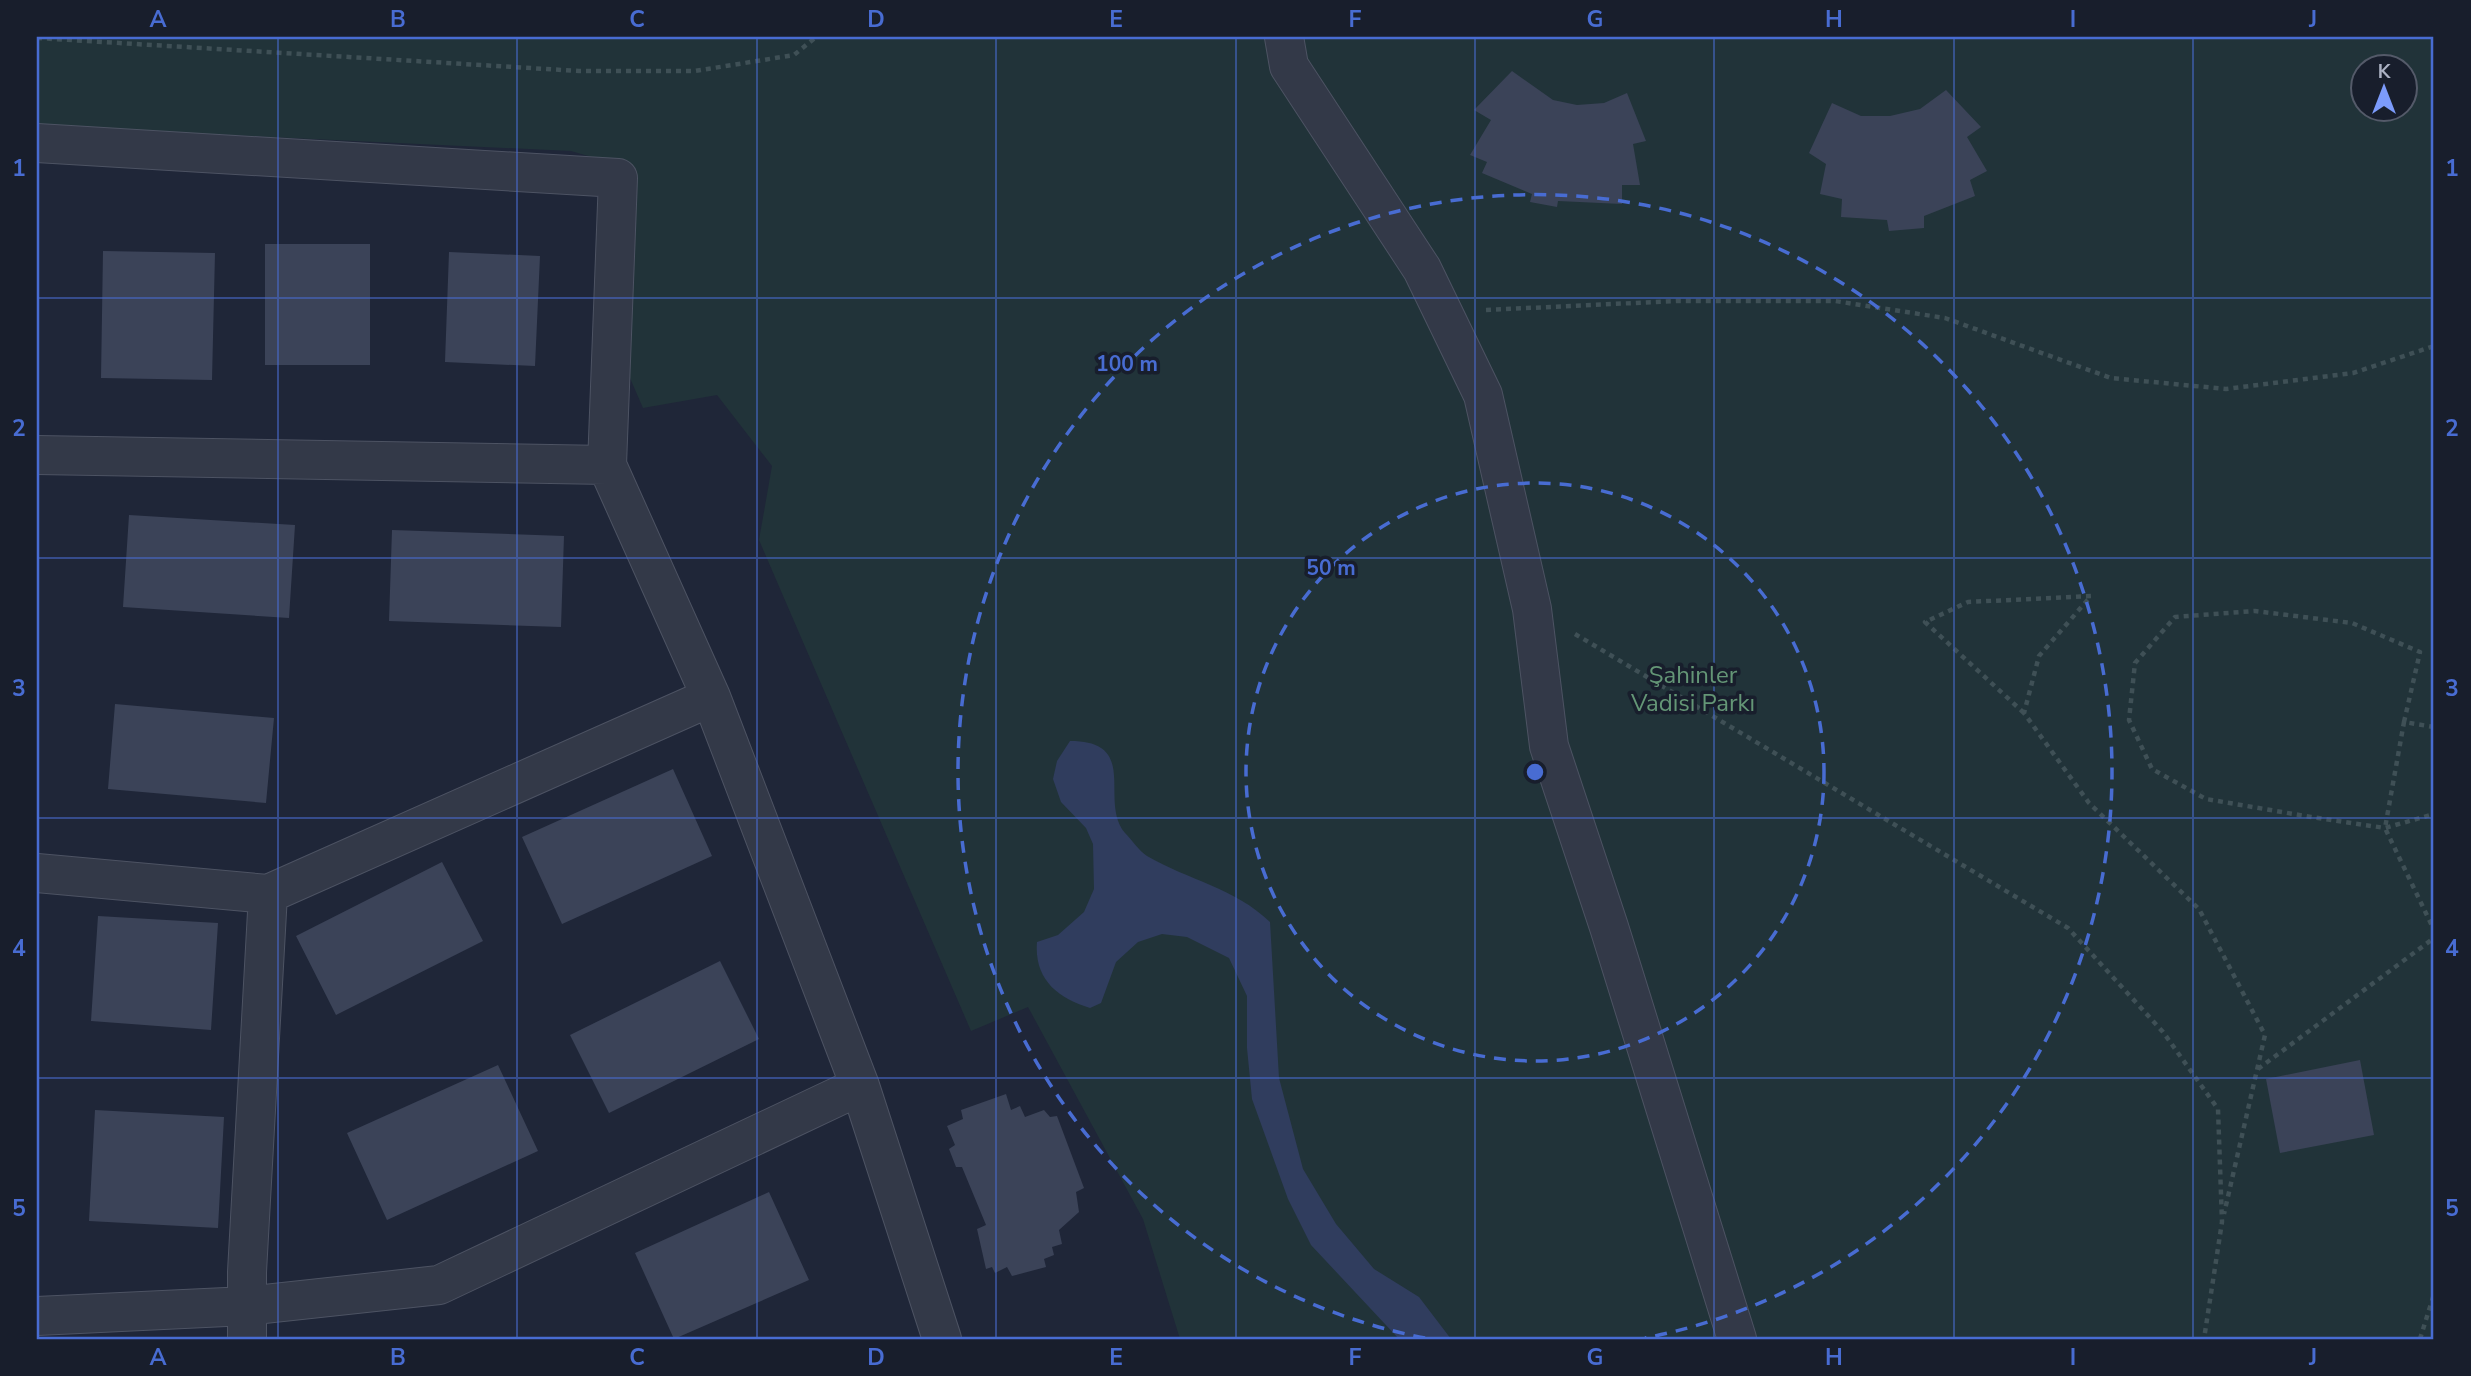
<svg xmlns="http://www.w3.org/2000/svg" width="2471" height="1376" font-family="'Nunito Sans',sans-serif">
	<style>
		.green { fill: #213339; fill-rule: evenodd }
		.water { fill: #303d5e }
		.building { fill: #3b4358 }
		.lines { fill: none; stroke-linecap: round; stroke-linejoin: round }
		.street-casing { stroke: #4d5363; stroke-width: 40 }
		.path { stroke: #3f5056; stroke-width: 4.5; stroke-dasharray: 5 5; stroke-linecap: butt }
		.street { stroke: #333948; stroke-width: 38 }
		.grid { fill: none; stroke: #486cd2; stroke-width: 2; stroke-opacity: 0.55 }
		.ring { fill: none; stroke: #486cd2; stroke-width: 3.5; stroke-dasharray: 12 9 }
		.labels { text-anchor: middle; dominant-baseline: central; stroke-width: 7; stroke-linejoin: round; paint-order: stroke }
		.park-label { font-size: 24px; fill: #649676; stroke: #181e2c }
		.centre { fill: #486cd2; stroke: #181e2c; stroke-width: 3.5 }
		.ring-label { font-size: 21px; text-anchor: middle; font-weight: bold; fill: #486cd2; stroke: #181e2c; stroke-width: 7; stroke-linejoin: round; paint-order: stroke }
		.neatline { fill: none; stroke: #486cd2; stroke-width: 2.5 }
		.grid-label { font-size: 23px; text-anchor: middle; font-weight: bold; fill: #486cd2 }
	</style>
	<rect width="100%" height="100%" fill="#1f2638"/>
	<!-- green -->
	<path class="green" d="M37 37H2434V1339H1180L1143 1219 1028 1007 971 1031 759 540 772 466 717 395 643 408 623 362 626 167 571 151 37 126ZM2362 66H2404V108H2362Z"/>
	<!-- water -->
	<path class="water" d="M1070 741C1141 741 1098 801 1125 833 1132 840 1139 851 1147 856 1188 880 1235 888 1270 922L1279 1078 1303 1169 1336 1224 1374 1269 1419 1297 1451 1339H1399L1311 1245 1288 1199 1252 1099 1247 1048V996L1229 958 1187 937 1162 934 1138 942 1116 962 1101 1003 1090 1008C1057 998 1034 979 1037 942L1058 935 1084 912 1094 889 1093 844 1086 828 1061 802 1053 779 1057 761Z"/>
	<!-- building -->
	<path class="building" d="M1512 71 1553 100 1577 105 1604 103 1627 93 1646 141 1633 144 1640 185H1622V204L1558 201 1557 207 1530 202 1532 194 1482 173 1487 162 1470 155 1491 120 1474 110Z
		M1946 90 1981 127 1967 137 1987 171 1970 180 1975 196 1924 216V228L1889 231 1887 220 1841 217 1842 199 1820 194 1826 164 1809 153 1832 103 1861 116H1890L1920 109Z
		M265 244H370V365H265Z
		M103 251 215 253 212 380 101 378Z
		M449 252 540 256 535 366 445 362Z
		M129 515 295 525 289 618 123 607Z
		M392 530 564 536 561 627 389 621Z
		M115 704 274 718 266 803 108 789Z
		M673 769 712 856 562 924 522 837Z
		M442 862 483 941 336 1015 296 936Z
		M98 916 218 923 211 1030 91 1021Z
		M720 961 759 1039 609 1113 570 1035Z
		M2360 1060 2374 1135 2280 1153 2266 1079Z
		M498 1065 538 1151 387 1220 347 1133Z
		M1006 1094 1011 1110 1020 1106 1025 1117 1044 1110 1050 1117 1057 1116 1084 1188 1076 1192 1079 1212 1059 1230 1062 1244 1052 1247 1054 1255 1044 1259 1046 1267 1012 1276 1007 1267 995 1273 992 1267 986 1269 977 1229 986 1225 962 1167H956L949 1149 955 1145 947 1126 963 1119 961 1110Z
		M95 1110 224 1117 218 1228 89 1221Z
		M769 1192 809 1280 674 1339 635 1253Z"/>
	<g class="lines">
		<defs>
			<path id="street" d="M1284 37 1289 66 1422 269 1483 395 1532 609 1549 746 1609 927 1737 1339
				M37 143 618 178 607 465
				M37 455 607 465 711 697 860 1086 942 1339
				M37 873 268 894 711 697
				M37 1316 247 1306 439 1285 860 1086
				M247 1339V1272L268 894"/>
		</defs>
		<!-- street casing -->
		<use href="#street" class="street-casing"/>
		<!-- path -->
		<path class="path" d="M37 38 579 71H695L794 55 816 37
			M1486 310 1676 301H1835L1945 318 2111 378 2226 389 2353 373 2434 346
			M1575 634 2068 928 2163 1032 2218 1109 2222 1222 2204 1339
			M2024 713 1925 622 1968 602 2091 596 2039 656 2024 713 2089 803 2199 909 2265 1035 2224 1214
			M2404 722 2420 652 2352 623 2255 611 2175 617 2135 663 2129 720 2152 769 2206 799 2311 817 2385 828 2434 814
			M2434 727 2404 722 2385 828 2434 930
			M2258 1069 2434 938
			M2420 1339 2434 1294"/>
		<!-- street -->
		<use href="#street" class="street"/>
	</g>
	<!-- grid -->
	<path class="grid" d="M278 37V1339M517 37V1339M757 37V1339M996 37V1339M1236 37V1339M1475 37V1339M1714 37V1339M1954 37V1339M2193 37V1339M37 298H2434M37 558H2434M37 818H2434M37 1078H2434"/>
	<!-- distance rings -->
	<g class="ring">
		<circle cx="1535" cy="772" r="289"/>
		<path d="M1425 1338A577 577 0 1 1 1645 1338"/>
	</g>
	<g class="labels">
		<!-- park labels -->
		<g class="park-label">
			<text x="1693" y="675">Şahinler<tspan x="1693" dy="28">Vadisi Parkı</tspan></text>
		</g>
	</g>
	<circle cx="1535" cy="772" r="10" class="centre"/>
	<g class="ring-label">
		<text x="1127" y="371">100 m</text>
		<text x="1331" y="575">50 m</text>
	</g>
	<!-- border -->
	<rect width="2471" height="1376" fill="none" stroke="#181e2c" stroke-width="77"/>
	<!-- north arrow -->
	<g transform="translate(2384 88)"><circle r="33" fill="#181e2c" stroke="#545a69" stroke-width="2"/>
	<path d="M0-5L12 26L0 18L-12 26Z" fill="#7c9bfb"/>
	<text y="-10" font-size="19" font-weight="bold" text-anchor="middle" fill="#adb3c5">K</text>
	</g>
	<rect x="38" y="38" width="2394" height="1300" class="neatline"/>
	<g class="grid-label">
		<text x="158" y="27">A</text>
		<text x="398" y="27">B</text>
		<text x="637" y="27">C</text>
		<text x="876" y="27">D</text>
		<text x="1116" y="27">E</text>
		<text x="1355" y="27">F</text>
		<text x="1595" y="27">G</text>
		<text x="1834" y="27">H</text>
		<text x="2073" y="27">I</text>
		<text x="2313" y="27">J</text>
		<text x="19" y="176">1</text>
		<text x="2452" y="176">1</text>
		<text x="19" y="436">2</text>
		<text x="2452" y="436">2</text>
		<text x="19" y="696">3</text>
		<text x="2452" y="696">3</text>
		<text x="19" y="956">4</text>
		<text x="2452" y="956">4</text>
		<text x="19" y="1216">5</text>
		<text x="2452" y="1216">5</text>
		<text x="158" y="1365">A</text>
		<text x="398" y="1365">B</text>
		<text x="637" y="1365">C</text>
		<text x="876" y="1365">D</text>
		<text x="1116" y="1365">E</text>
		<text x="1355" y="1365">F</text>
		<text x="1595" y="1365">G</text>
		<text x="1834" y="1365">H</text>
		<text x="2073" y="1365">I</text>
		<text x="2313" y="1365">J</text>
	</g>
</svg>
